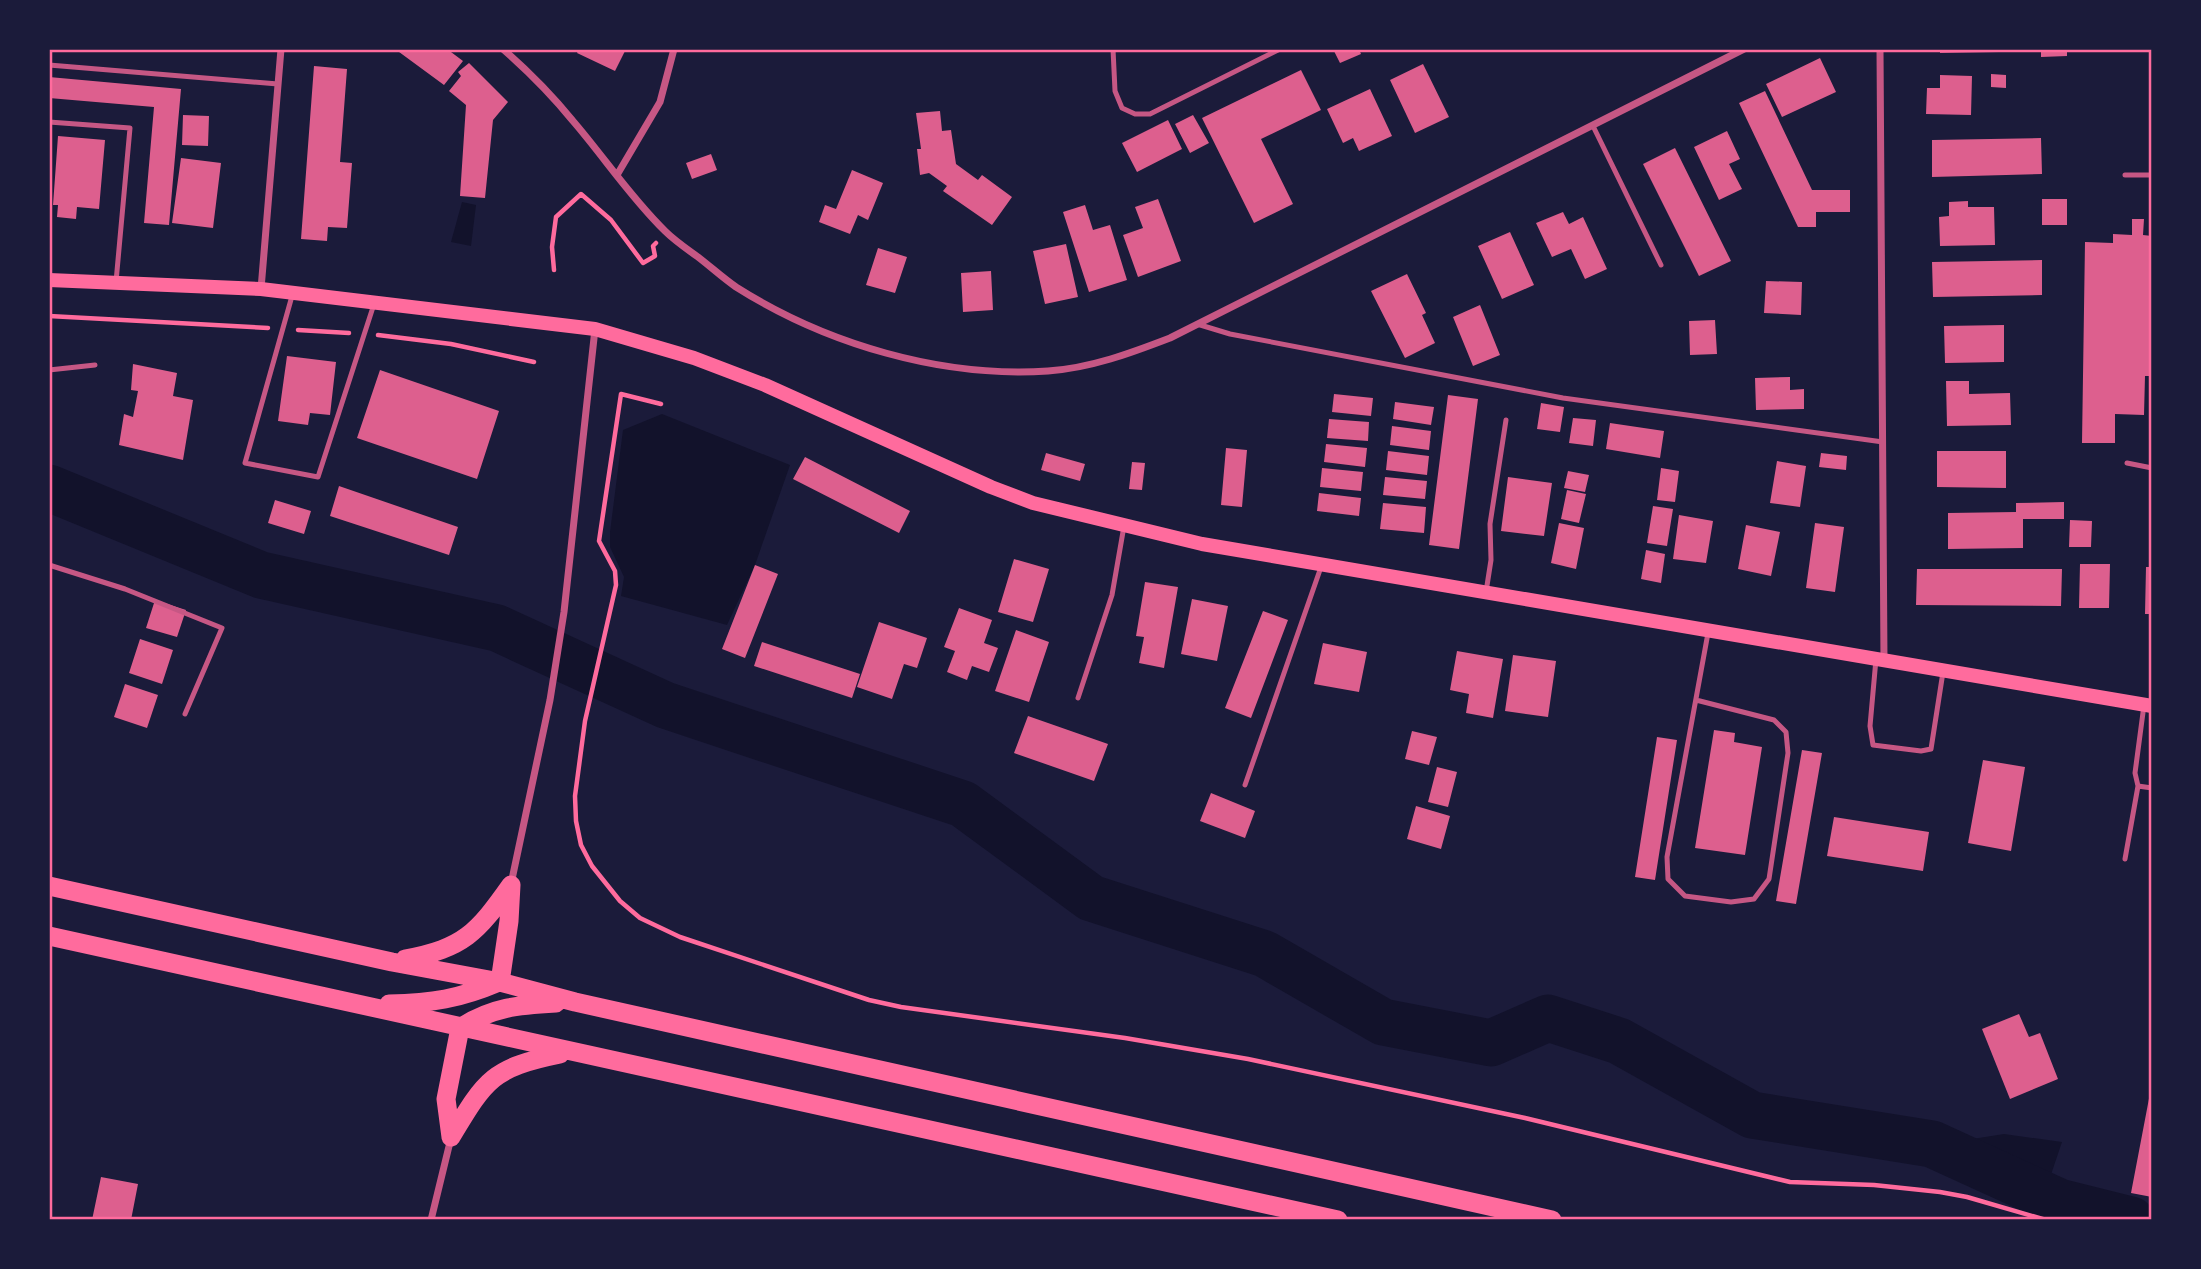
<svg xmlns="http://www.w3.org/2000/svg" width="2201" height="1269" font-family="'Titillium Web',sans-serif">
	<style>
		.water { fill: #12122b }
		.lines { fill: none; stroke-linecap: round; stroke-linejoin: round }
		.river { stroke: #12122b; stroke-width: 47 }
		.building { fill: #dd5f8e }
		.path { stroke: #ff6b9d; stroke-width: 4.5 }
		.service { stroke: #c65784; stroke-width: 5 }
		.minor { stroke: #c65784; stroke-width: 7 }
		.secondary { stroke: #ff6b9d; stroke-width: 14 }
		.trunk { stroke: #ff6b9d; stroke-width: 19 }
		.neatline { fill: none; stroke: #ff6b9d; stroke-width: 2.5 }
	</style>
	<rect width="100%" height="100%" fill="#1b1b3a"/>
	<!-- water -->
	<path class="water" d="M462 202 476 205 471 246 451 242Z
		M662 414 790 465 755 565 727 625 621 596 624 577 610 547V532L623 430Z
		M2004 1134 2062 1142 2039 1210 1982 1189 1942 1160 1947 1143Z"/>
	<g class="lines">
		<!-- river -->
		<path class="river" d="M49 488 261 575 497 628 665 705 963 804 1091 898 1265 954 1383 1022 1491 1043 1548 1018 1619 1041 1752 1115 1932 1144 2059 1202 2131 1220"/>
	</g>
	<!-- building -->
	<path class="building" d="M395 49H447L463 61 444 85Z
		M579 49H626L615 71 577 53Z
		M1333 49H1359L1361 54 1340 63Z
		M1940 49H1999V52L1940 53Z
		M2041 49H2067V56L2041 57Z
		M1820 58 1836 92 1782 117 1766 84Z
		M469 63 508 102 493 120 485 198 460 196 466 105 449 91 461 76 458 72Z
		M1423 64 1449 117 1415 133 1390 80Z
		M314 66 347 69 340 162 352 163 347 228 328 227 327 241 301 239Z
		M1301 70 1321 110 1261 139 1293 204 1254 223 1202 118Z
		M1991 74 2006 75V88L1991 87Z
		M1940 75 1972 76 1971 115 1926 114 1927 88H1940Z
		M49 77 181 89 169 225 144 223 154 107 49 98Z
		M1370 89 1392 136 1359 151 1353 138 1343 143 1327 109Z
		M1765 91 1812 190H1850V212H1816V227H1798L1739 103Z
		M940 111 942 131 951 130 956 164 978 180 982 175 1012 197 992 225 943 191 947 186 929 173 920 175 917 149H921L916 113Z
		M183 115 209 116 208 146 182 145Z
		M1193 115 1209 143 1190 153 1175 124Z
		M1168 120 1182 149 1137 172 1122 143Z
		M1727 131 1740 159 1729 164 1742 189 1719 200 1694 147Z
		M58 136 105 140 99 209 77 207 76 219 57 217 58 205H53Z
		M2041 138 2042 174 1932 177V140Z
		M1675 148 1731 261 1699 276 1643 164Z
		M711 154 717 170 692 179 686 163Z
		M181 158 221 163 213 228 172 223Z
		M852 170 883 183 868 220 858 215 850 234 819 222 825 205 836 209Z
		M1158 199 1181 261 1138 277 1123 235 1143 228 1135 207Z
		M2042 199H2067V225H2042Z
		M1968 201V207H1994L1995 245 1940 246 1939 217 1949 216V202Z
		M1085 205 1093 230 1110 225 1127 280 1089 292 1063 212Z
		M1563 212 1569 224 1583 217 1607 269 1585 279 1571 249 1552 257 1536 223Z
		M2132 219H2144L2143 235 2152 236V376H2145L2144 415 2115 414V443H2082L2085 242 2113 243V234L2132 235Z
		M1510 232 1534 285 1502 299 1478 246Z
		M1066 244 1078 297 1045 304 1033 251Z
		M878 248 907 257 895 293 866 285Z
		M2042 260V295L1933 297 1932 262Z
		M991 271 993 310 963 312 961 273Z
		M1407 274 1426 313 1422 315 1435 343 1405 358 1371 291Z
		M1766 281 1802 282 1801 315 1764 313Z
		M1480 305 1500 355 1473 366 1453 317Z
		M1715 320 1717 354 1690 355 1689 321Z
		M2004 325V362L1945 363 1944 326Z
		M287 356 336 362 330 415 310 413 308 425 278 421Z
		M133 364 177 373 173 396 193 400 183 460 119 445 124 414 133 417 138 391 131 390Z
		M380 370 499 411 477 479 357 438Z
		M1790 377V390L1804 389V409L1756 410 1755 378Z
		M1946 381H1969V394L2010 393 2011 425 1947 426Z
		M1334 394 1373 398 1371 416 1332 412Z
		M1448 395 1478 399 1459 549 1429 545Z
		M1395 402 1434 407 1431 425 1393 419Z
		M1541 403 1564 407 1560 432 1537 429Z
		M1573 418 1596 420 1593 446 1569 443Z
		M1329 419 1369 422 1368 441 1327 438Z
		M1610 423 1664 431 1660 458 1606 449Z
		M1392 426 1431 431 1429 450 1390 445Z
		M1326 444 1367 448 1365 467 1324 462Z
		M1226 448 1247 450 1242 507 1221 505Z
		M1388 451 1429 456 1427 475 1386 470Z
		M1937 451H2006V488L1937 487Z
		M1046 453 1085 464 1080 481 1041 470Z
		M1821 453 1847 456 1846 470 1819 467Z
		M805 457 910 511 899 533 793 479Z
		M1777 461 1806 466 1800 507 1770 503Z
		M1132 462 1145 463 1142 490 1129 489Z
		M1322 468 1363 472 1361 491 1320 487Z
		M1661 468 1679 471 1675 502 1657 500Z
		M1568 471 1589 475 1585 492 1564 488Z
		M1385 477 1427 481 1425 499 1383 495Z
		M1508 477 1552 483 1544 536 1501 531Z
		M339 486 458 527 449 555 330 516Z
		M1567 490 1586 494 1579 523 1561 519Z
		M1319 493 1361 498 1359 516 1317 511Z
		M275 500 311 511 304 534 268 523Z
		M2064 502V519H2023V548L1948 549V513L2016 512V503Z
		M1383 503 1426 507 1424 533 1380 529Z
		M1653 506 1673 509 1667 546 1647 543Z
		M1679 515 1713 521 1706 563 1673 559Z
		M2070 520 2092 521 2091 547H2069Z
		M1559 523 1584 528 1576 569 1551 563Z
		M1815 523 1844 527 1835 592 1806 588Z
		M1746 525 1780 532 1771 576 1738 569Z
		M1646 550 1665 554 1661 583 1641 579Z
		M1014 559 1049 569 1033 622 998 612Z
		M2080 564H2110L2109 608H2079Z
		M755 565 778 574 745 658 722 649Z
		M2146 567H2152V614H2145Z
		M1917 569H2062L2061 606 1916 605Z
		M1145 582 1178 587 1164 668 1139 663 1144 637 1136 636Z
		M1192 599 1228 606 1217 661 1181 654Z
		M155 600 186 610 177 637 146 628Z
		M959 608 992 620 984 643 998 648 989 672 972 666 967 680 947 672 955 651 944 647Z
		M1263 611 1288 620 1251 718 1225 708Z
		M879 622 927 638 917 668 904 664 892 699 857 687Z
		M1016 630 1049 642 1029 702 995 691Z
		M140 639 173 650 162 684 129 673Z
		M762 642 860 674 852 698 754 666Z
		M1323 643 1367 652 1359 692 1314 684Z
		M1457 651 1503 659 1493 718 1466 713 1469 694 1450 690Z
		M1513 655 1556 661 1548 717 1505 711Z
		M125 684 158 695 147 728 114 717Z
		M1028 716 1108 744 1094 781 1014 753Z
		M1714 730 1735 733 1734 742 1762 747 1745 855 1695 848Z
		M1412 731 1437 737 1429 765 1405 759Z
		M1657 737 1677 740 1655 880 1635 877Z
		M1802 750 1822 753 1796 904 1776 901Z
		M1983 760 2025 767 2011 851 1968 843Z
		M1437 767 1457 772 1448 807 1428 802Z
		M1211 793 1255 811 1245 838 1200 821Z
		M1416 806 1450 816 1441 849 1407 839Z
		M1834 817 1929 832 1923 871 1827 856Z
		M2019 1014 2029 1037 2040 1033 2058 1079 2010 1099 1982 1029Z
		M2151 1088 2152 1089V1197L2131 1193Z
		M101 1177 138 1184 131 1220H92Z"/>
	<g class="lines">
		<!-- path -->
		<path class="path" d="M554 270 552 247 556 217 581 194 611 220 643 263 655 256 653 246 656 243
			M49 316 268 328
			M298 330 349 333
			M378 335 451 344 534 362
			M661 404 621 394 599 541 615 571 616 585 585 721 575 796 576 821 581 845 592 866 620 901 640 918 680 937 869 1000 901 1007 1125 1038 1248 1059 1525 1118 1790 1182 1874 1185 1940 1192 1967 1197 2046 1220"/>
		<!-- service -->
		<path class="service" d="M1113 49 1115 91 1122 108 1135 114H1150L1280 49
			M49 65 278 84
			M49 122 130 128 116 282
			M1593 126 1661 265
			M2125 175H2152
			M292 296 245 463 318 477 374 304
			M1197 324 1230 334 1563 398 1883 442
			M49 370 95 365
			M2127 463 2152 468
			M49 565 125 589 222 628 185 714
			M1486 592 1491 560 1490 524 1506 420
			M1876 659 1870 726 1873 745 1921 751 1931 749 1943 672
			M1078 698 1112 595 1124 526
			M1696 700 1774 720 1786 732 1788 753 1769 879 1754 899 1731 902 1685 896 1668 879 1667 857 1708 633
			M1245 785 1321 567
			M2138 786 2135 773 2144 705
			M2125 859 2138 786 2152 788"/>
		<!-- minor -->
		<path class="minor" d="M503 49C528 71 552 95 573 121 604 157 631 198 665 231 675 241 687 249 698 257 711 267 723 278 736 287 826 344 941 378 1048 371 1091 368 1131 353 1170 338L1744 49
			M1880 49 1884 660
			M617 175 660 102 674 49
			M261 289 281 49
			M511 884 550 700 564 612 595 329
			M431 1220 451 1138"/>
		<!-- secondary -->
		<path class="secondary" d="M49 280 261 289 595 329 694 358 765 385 991 487 1033 503 1202 544 2152 706"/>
		<!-- trunk -->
		<path class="trunk" d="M49 886 392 962 500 982 575 1002 1552 1220
			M49 936 1338 1220
			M405 959C464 948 477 933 511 885
			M500 982 509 921 511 885
			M389 1004C432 1003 459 999 499 982
			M451 1137 446 1099 460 1028C492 1007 519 1005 556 1003
			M451 1137C486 1079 492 1068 560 1054"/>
	</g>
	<!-- border -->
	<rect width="2201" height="1269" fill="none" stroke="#1b1b3a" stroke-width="102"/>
	<rect x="51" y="51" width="2099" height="1167" class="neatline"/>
</svg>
